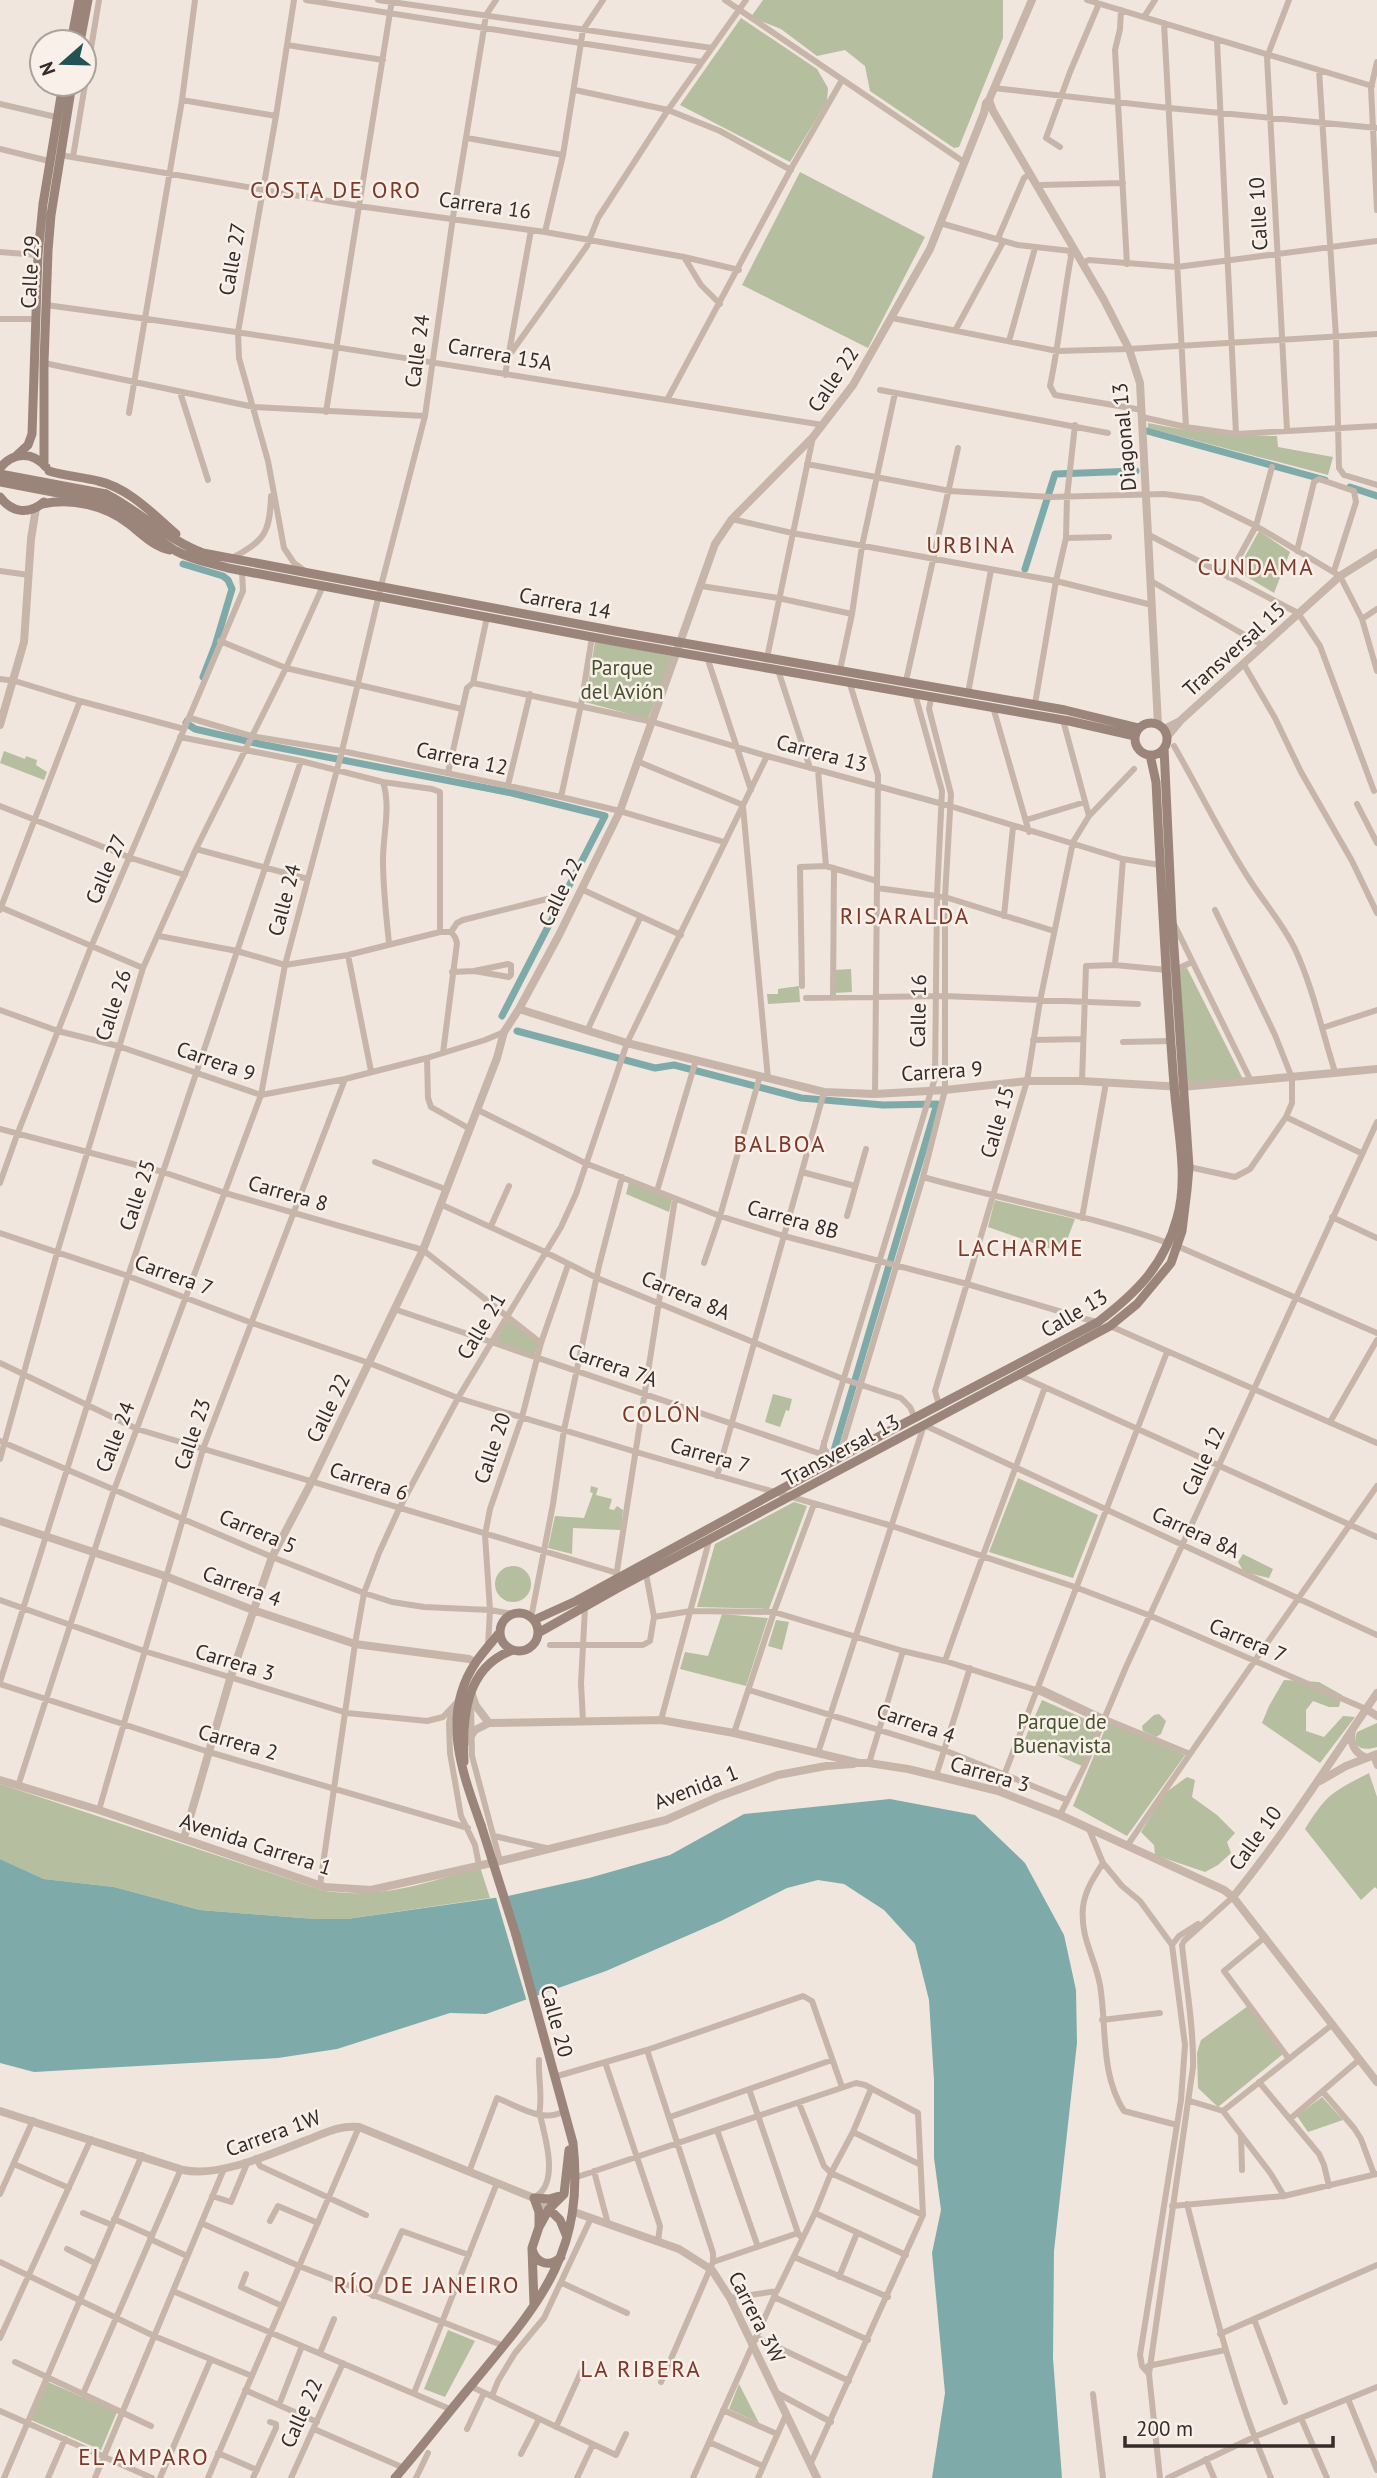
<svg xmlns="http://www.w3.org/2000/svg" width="1377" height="2478" font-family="'PT Sans',sans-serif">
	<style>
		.green { fill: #b5be9e }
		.water { fill: #7eabaa }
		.pier { fill: #f0e6dd }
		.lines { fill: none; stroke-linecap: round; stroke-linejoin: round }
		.canal { stroke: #7eabaa; stroke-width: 7 }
		.minor { stroke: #c7b5a9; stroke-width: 6 }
		.tertiary { stroke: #c7b5a9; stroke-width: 8 }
		.secondary { stroke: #9b857b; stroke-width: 9 }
		.secondary-bridge { stroke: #9b857b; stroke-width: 9 }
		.labels { text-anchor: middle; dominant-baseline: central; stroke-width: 5; stroke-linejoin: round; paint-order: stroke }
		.street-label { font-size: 21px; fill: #352c29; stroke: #f8f0e9 }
		.park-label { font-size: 21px; fill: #46512e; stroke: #f8f0e9 }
		.neighbourhood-label { font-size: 23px; letter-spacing: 2px; fill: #7e3828; stroke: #f8f0e9 }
	</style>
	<rect width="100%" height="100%" fill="#f0e6dd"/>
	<!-- green -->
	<path class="green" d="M763 0H1003V38L959 147 954 148 870 91 865 66 845 50 817 56 781 29 751 17Z
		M741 18 817 69 828 88 827 101 790 162 680 105Z
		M800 172 925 237 868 348 742 285Z
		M1148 423C1191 432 1233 436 1277 436L1278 447 1333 457 1328 475 1148 428Z
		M1259 531 1290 552 1274 593 1237 571Z
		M595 642 673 656 648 719 585 702Z
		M4 751 25 759 26 756 37 760 36 765 47 772 44 780 0 763Z
		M1187 968 1243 1079 1183 1083 1178 970Z
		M851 969 852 992 834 993V970Z
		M799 986 800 1002 768 1004 767 994H778V989Z
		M629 1182 672 1199 669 1212 626 1194Z
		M995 1200 1075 1219 1062 1253 988 1227Z
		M508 1320 539 1343 534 1356 495 1342Z
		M773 1394 792 1399 789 1411 786 1410 780 1427 765 1422Z
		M1018 1478 1098 1515 1073 1578 989 1552Z
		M591 1486 598 1488 596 1495 612 1499 609 1509 614 1510 617 1506 623 1510 621 1530 573 1528 572 1554 548 1548 555 1516 584 1518 593 1493 590 1492Z
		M794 1502 807 1506 769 1609 697 1607 715 1544Z
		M1243 1554 1273 1569 1269 1578 1244 1572 1238 1562Z
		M495 1584a18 18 0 1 1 36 0a18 18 0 1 1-36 0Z
		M722 1614 768 1618 746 1686 680 1669 685 1652 708 1656Z
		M776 1620 789 1622 782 1650 768 1646Z
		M1284 1680 1319 1682 1342 1695 1339 1707H1329L1313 1701 1306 1710V1731L1324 1737 1343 1716 1355 1717 1320 1763 1262 1723 1269 1706Z
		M1042 1700 1099 1725 1082 1766 1024 1741Z
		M1159 1714 1166 1721 1161 1734 1156 1737 1143 1731 1142 1726 1154 1715Z
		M1108 1722 1185 1755 1127 1836 1073 1806Z
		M1377 1723V1747C1364 1751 1351 1749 1357 1732Z
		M1369 1773 1377 1797V1889L1375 1887 1361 1900 1305 1829C1327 1794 1332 1792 1369 1773Z
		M1187 1777 1195 1780 1192 1797 1217 1815 1235 1833 1227 1842 1231 1853 1218 1865 1205 1872 1155 1855 1154 1845 1141 1832 1165 1793Z
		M0 1784 325 1891C382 1899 427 1883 480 1867L490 1898 347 1919H315L200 1910 114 1887 44 1879 0 1859Z
		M1248 2006 1283 2054 1218 2107 1198 2088 1197 2053 1201 2040Z
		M1322 2097 1343 2120 1308 2132 1297 2116Z
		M448 2330 475 2341 445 2397 424 2389Z
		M48 2382 117 2412 101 2450 31 2420Z
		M739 2384 759 2423 729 2409Z"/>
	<!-- water -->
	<path class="water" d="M890 1799 975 1815 1025 1863 1064 1935 1076 1990 1077 2043 1054 2251 1053 2358 1062 2478H932L945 2393 932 2253 941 2210 934 2158V2080L929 2000 915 1944 884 1910 844 1884 818 1880 787 1888 721 1921 606 1971 486 2014 450 2013 337 2049 278 2058 34 2072 0 2063V1859L44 1879 114 1887 200 1910 315 1919H347L508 1896 589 1878 670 1855 744 1814Z"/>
	<!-- pier -->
	<path class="pier" d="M507 1893 537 1999 527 2002 495 1894Z"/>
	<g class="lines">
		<!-- canal -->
		<path class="canal" d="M1147 431 1325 480
			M1350 487 1377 496
			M183 564 223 576 228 580 232 589 215 646 203 677
			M1025 569 1055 474 1136 471
			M187 721 186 723 195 729 260 744 512 793 605 816 502 1016
			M517 1031 655 1068 674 1065 801 1098 883 1105 937 1104 833 1454"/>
		<!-- minor -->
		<path class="minor" d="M294 0 276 116 238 332 239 358 268 461 284 548 294 563 305 571
			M306 0 702 62
			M378 0 712 48
			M725 0 964 162
			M1087 0 1372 86
			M1121 10 1120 29 1115 50 1127 264
			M1144 17 1155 0
			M1164 23 1186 427
			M1217 41 1236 434
			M287 45 383 60
			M1377 62 1371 88 1377 210
			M1319 70 1336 337 1339 468 1344 475 1377 485
			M994 88 1169 108 1377 128
			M575 90 668 110 720 131 791 170
			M182 100 276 116
			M0 104 56 117
			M467 138 563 155
			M1060 147 1046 138 1070 72 1098 6 1096 2
			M0 149 49 161
			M60 155 358 206 545 232 684 257 739 270
			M73 157 99 0
			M1038 187 1041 185 1123 183
			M940 223 1018 245 1071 251
			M545 232 563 155 583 30 603 0
			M0 252 38 255
			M1070 252 1071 257C1063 300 1059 343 1050 386L1055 395 1142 410
			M684 257 701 285 720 304
			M1082 263 1089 260 1177 267 1377 241
			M46 305C306 340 564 384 823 425
			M892 318 1057 351 1129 349 1377 334
			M0 319H36
			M956 329 1002 244 999 236 1024 178 1030 174
			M1009 341 1035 248
			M508 357 587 246 598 218 668 110 746 0
			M44 363 254 407 425 416
			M505 375 531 230
			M880 390 1108 433
			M180 392 208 480
			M667 400 792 167 842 80
			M326 412 392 0
			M129 413 182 100 195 0
			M1142 417 1186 427 1236 434 1377 426
			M1287 430 1267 57 1289 0
			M807 464 950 491 1051 497 1164 494 1201 499 1256 526 1340 576 1362 619 1377 671
			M732 519 792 533 1056 581 1152 605
			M1149 535 1298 613 1320 646 1374 791
			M1066 538 1109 537
			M1297 551 1314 482 1319 479 1354 491 1356 502 1334 571
			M232 558C265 541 270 532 271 496
			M0 571 29 575
			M1228 577 1256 526 1272 467
			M1151 581 1262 645
			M701 586 778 598 852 614
			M1362 619 1377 609
			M220 641 286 668 462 709
			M707 657 751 790
			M767 658 813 437
			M1243 663 1275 718 1301 772 1352 861 1377 913
			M778 670 810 768
			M840 670 852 614 862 546 895 393
			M0 679 15 681 80 701 184 729
			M849 681 878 775 875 1094
			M906 681 958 448
			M473 683 653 722 767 756 950 806 1123 859 1160 865
			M968 693 991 570
			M1035 704 1056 581 1066 538 1067 497 1075 425
			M993 707 1029 832
			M190 718 251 736 342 751 561 797 620 811 724 842
			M1063 720 1089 816
			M180 737 301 761 383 782 432 789 440 792V932
			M1174 746C1200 791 1222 838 1251 882 1266 905 1283 924 1295 949 1313 988 1322 1031 1335 1072
			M639 762 743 805
			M818 770 826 866
			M448 773 467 688 473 683 487 617
			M383 782C391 806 383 835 383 860 383 888 386 915 389 943
			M508 785 530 694
			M561 797 581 705 592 637
			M1357 804 1377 843
			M0 806 131 858 185 875
			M743 807 768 1079
			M1026 820 1085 802
			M196 849 308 879
			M877 888 945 897 1054 931
			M581 889 681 935
			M0 907 143 968
			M0 910 80 701
			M1215 910 1275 1035 1292 1078V1103L1286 1117
			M1004 916 1013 827
			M1175 926 1251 1081
			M451 932 457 923 463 920 547 899
			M159 936 237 951 285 965 348 955 440 932H451L455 937 457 943 443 1053
			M348 955 371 1071
			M1115 965 1123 859
			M1175 970 1192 962
			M452 972 474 971 508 964 511 965V975L509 977 474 971
			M802 986 800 867 826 866 877 881
			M806 998 944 996 1138 1004
			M833 998 834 868
			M0 1010 58 1031 118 1046 261 1095 345 1079 427 1058 485 1040 504 1032
			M1322 1028 1377 1010
			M587 1031 640 918
			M1033 1040 1083 1039
			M1123 1042 1171 1041
			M427 1058 428 1098 431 1107 470 1129
			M1082 1081 1086 966 1115 965 1167 970
			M478 1110 585 1163 720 1216 784 1236 967 1284 1099 1323
			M0 1129 163 1172 225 1193 423 1250 541 1343
			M375 1162 445 1189
			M1189 1167 1235 1177 1250 1169 1286 1117 1361 1153
			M802 1172 855 1186
			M923 1177C1004 1200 1089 1215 1168 1243
			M0 1183 17 1135 91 947 243 591 242 571
			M657 1191 696 1060
			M440 1204 545 1252 597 1278 843 1379 901 1398 910 1407 915 1418
			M847 1216 866 1149
			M1332 1217 1377 1238
			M1082 1218 1106 1083
			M491 1226 509 1186
			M0 1233 128 1276 252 1323 369 1363 458 1398 636 1452 892 1526 1075 1587 1151 1616 1366 1709
			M1177 1246 1377 1333
			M704 1263 720 1216 760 1076
			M394 1309 821 1454
			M1110 1326 1377 1443
			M0 1363 137 1429 617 1573
			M1018 1375 1377 1537
			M939 1405 935 1391 1027 1081 1040 1001 1073 842 1089 816 1134 769
			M1330 1422 1377 1340
			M0 1441 272 1557 364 1593 392 1602 424 1607 490 1610 513 1614
			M824 1442V1449L829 1454 835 1455 841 1450 923 1177 945 1090V897L951 794 929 709 931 699 935 697
			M0 1459 57 1253 143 968 196 849 286 668 323 586
			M816 1470 935 1078 937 895 942 791 915 694
			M717 1476 824 1092
			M616 1577 675 1199
			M0 1600 144 1651 347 1713 427 1721 443 1717 459 1700
			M654 1617 691 1611 774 1612 903 1651 945 1661 1036 1690 1042 1689 1105 1719 1190 1754
			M531 1618 553 1504 564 1430 599 1266 622 1177
			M550 1645H643L650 1641 654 1617 646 1574
			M488 1646 490 1610 485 1535 490 1509 522 1417 541 1343 568 1265
			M945 1661C977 1569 1012 1479 1045 1387
			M0 1682 128 1276 301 761
			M0 1684 209 1752 468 1828
			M749 1690 944 1750 1067 1800
			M1036 1690 1098 1719H1105
			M471 1704 472 1756 500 1861
			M452 1710 449 1723 450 1753 461 1816 475 1845 479 1865
			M661 1720 709 1541
			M583 1721 581 1683 585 1608
			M734 1733 774 1612 814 1504
			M818 1753 924 1425 1377 1635
			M1373 1756 1377 1766
			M869 1763 903 1651
			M936 1776 970 1668
			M18 1786 114 1490 261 1095 285 965 342 751 381 586 425 416 453 217 484 28 486 15 496 0
			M998 1791 1167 1352
			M99 1810 203 1449 345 1079
			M1060 1815 1084 1767 1126 1667 1377 1122
			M1089 1829 1103 1863 1122 1886 1140 1901 1172 1945
			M494 1836 546 1848
			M1127 1846C1209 1725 1293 1606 1377 1486
			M1103 1863C1094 1877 1085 1890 1083 1907 1080 1938 1095 1957 1100 1985 1107 2027 1100 2074 1124 2111L1177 2125
			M320 1885 355 1644 364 1593 379 1553 399 1509 458 1398 561 1227 576 1194 627 1043 767 756
			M1264 1938 1224 1971 1289 2059
			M1102 2020 1160 2013
			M647 2050 713 2253V2262L661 2382
			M605 2062 660 2226 658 2241
			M554 2077 647 2050 803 1996 812 2001 842 2087
			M1259 2082 1319 2154 1324 2165 1329 2186
			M749 2089 798 2233
			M1323 2092 1354 2128 1361 2139 1374 2174
			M1190 2101 1223 2111 1271 2174 1284 2196
			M799 2103 824 2166 831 2173 923 2215
			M1223 2111 1333 2024
			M539 2115C543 2096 538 2079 539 2060
			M670 2117 832 2060
			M1290 2119 1360 2059
			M717 2130 758 2247
			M853 2132 919 2164
			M1241 2135 1242 2170
			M256 2158 260 2166 366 2215
			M14 2164 69 2188
			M594 2171 608 2224
			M469 2172 497 2098C518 2106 543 2124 564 2111
			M577 2177 856 2083 865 2085 918 2113 923 2215 810 2465
			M0 2194 33 2120
			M212 2196 231 2202 246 2166 245 2162
			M535 2197C560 2183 545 2137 540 2115
			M1187 2204C1211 2297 1233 2389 1271 2478
			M1172 2206 1284 2196 1377 2174
			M83 2213 112 2225
			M815 2213 906 2255
			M114 2219 152 2236
			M270 2221 278 2206 318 2223
			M201 2223 299 2266 504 2346
			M150 2239 187 2256
			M67 2249 95 2263
			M794 2257 888 2297
			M0 2262 154 2336 252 2376
			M713 2262 798 2233 800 2236
			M246 2274 241 2287 282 2306
			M839 2277 857 2233
			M562 2283 627 2313
			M173 2291 452 2410
			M373 2296 402 2231 469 2255
			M774 2297 868 2340
			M730 2298 777 2291
			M1254 2319 1285 2402
			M1220 2334 1377 2265
			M756 2337 849 2381
			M0 2338 91 2139
			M320 2353 334 2319
			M15 2362 151 2426
			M1148 2366 1225 2350
			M1149 2374 1142 2366 1140 2355 1181 2100 1185 2045 1172 1945 1179 1936 1198 1924
			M470 2386 616 2455 626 2434
			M245 2390 317 2422
			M414 2393 497 2183
			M777 2393 831 2422
			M83 2394 181 2169
			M1093 2394 1103 2478
			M492 2396 498 2381 515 2353 544 2318 591 2218
			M1348 2399 1377 2470
			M279 2405 302 2346
			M723 2410 777 2434
			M0 2411 152 2478
			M1301 2418 1327 2478
			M556 2427 582 2370
			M314 2429 404 2468
			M467 2429 484 2393
			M709 2442 763 2466
			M218 2453 257 2470
			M521 2454 539 2419
			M1206 2459 1214 2478
			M4 2478 142 2155
			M48 2478 65 2439
			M95 2478 223 2171
			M160 2478 211 2359
			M208 2478 359 2127
			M253 2478 276 2428V2424L270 2422
			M291 2478 343 2363
			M416 2478 428 2453
			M577 2478 593 2444
			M693 2478 774 2297 815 2213 831 2173 853 2132 871 2089
			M758 2478 786 2415
			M1160 2478 1149 2374 1193 2067C1194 2028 1186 1985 1182 1945L1184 1941 1233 1897
			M1168 2478 1254 2437 1377 2387"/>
		<!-- tertiary -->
		<path class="tertiary" d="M989 100 993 111 1104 300 1129 349 1140 383 1158 724
			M0 725 24 642 31 539 36 508
			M1164 729 1178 722
			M1167 737 1181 720 1340 576 1377 553
			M519 1009 627 1043 824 1092 875 1094 945 1090 1027 1081H1082L1182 1087 1377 1069
			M0 1521 165 1576 253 1610 355 1644 469 1659 475 1662
			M471 1692 476 1706 489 1723
			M1366 1709 1377 1716
			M1352 1730C1349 1743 1355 1753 1366 1758
			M463 1746 475 1730 489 1723 661 1720 734 1733 859 1763H869L908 1769 998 1791 1060 1815 1224 1890 1233 1897 1377 2082
			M0 1780 99 1810 325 1887 371 1890 500 1861 666 1820 718 1797 778 1775 826 1766 853 1764
			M1320 1781 1346 1766 1377 1754
			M184 1838 230 1679 272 1557 312 1481 423 1250 497 1058 504 1032 519 1009 559 935 620 811 715 544 732 519 813 437 853 385 930 249 984 113 986 103 989 100 1032 0
			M1233 1897C1285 1833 1330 1762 1377 1693
			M0 2111 183 2170C219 2178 273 2153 307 2140 325 2133 340 2125 359 2127L534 2198 549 2209
			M574 2212 679 2249 712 2270 730 2298 817 2478"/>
		<!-- secondary -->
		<path class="secondary" d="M71 42 79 0
			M80 42 88 0
			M16 456 28 445 32 434 38 255 43 204 63 84
			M44 464V363L48 251 51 215 72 84
			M0 468C13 452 32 451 46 467
			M49 471C65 476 82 477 98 481 129 488 153 514 176 534
			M106 494C140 511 167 540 203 553L615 631 1065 710 1139 728
			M0 497C12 513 29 515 44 502
			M105 502C132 514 151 536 176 551 192 560 211 563 228 568L613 641 1069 721 1135 736
			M42 504C72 498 105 505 129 524 142 534 154 547 170 550
			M1135 739a16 16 0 1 1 32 0a16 16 0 1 1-32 0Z
			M500 1632a19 19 0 1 1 38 0a19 19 0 1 1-38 0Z
			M534 1620 576 1601 857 1448 1098 1322C1136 1293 1164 1266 1177 1218 1189 1177 1177 1128 1174 1085 1166 984 1161 883 1156 782L1150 755
			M538 1633 616 1589 1110 1326 1137 1304 1171 1263 1182 1231 1187 1190 1189 1167 1172 919 1164 748
			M464 1762C462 1718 465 1667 513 1650
			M481 1825C462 1772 440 1715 476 1662 483 1652 492 1642 500 1632
			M534 2198 549 2199 563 2195
			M534 2198 539 2212V2226
			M549 2209 560 2220 567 2237
			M532 2249C536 2264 550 2268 561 2257
			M534 2304 532 2248 539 2227 549 2209 564 2194 569 2150
			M395 2478C422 2447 447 2414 474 2382 540 2302 585 2253 573 2143L516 1935"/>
		<!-- secondary-bridge -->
		<path class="secondary-bridge" d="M0 474 106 494
			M0 482 105 502
			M481 1825 516 1935"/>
	</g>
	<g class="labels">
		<!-- street labels -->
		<g class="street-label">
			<text transform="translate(485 205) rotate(8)">Carrera 16</text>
			<text transform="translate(1258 214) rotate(-93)">Calle 10</text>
			<text transform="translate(232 259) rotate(-80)">Calle 27</text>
			<text transform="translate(30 272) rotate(-87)">Calle 29</text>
			<text transform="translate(417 351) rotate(-82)">Calle 24</text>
			<text transform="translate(500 354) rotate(10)">Carrera 15A</text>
			<text transform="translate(833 379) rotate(-56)">Calle 22</text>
			<text transform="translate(1124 437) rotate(-95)">Diagonal 13</text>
			<text transform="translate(565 603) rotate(11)">Carrera 14</text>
			<text transform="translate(1234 649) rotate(-42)">Transversal 15</text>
			<text transform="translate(822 753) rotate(15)">Carrera 13</text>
			<text transform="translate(462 758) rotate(12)">Carrera 12</text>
			<text transform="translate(106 869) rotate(-67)">Calle 27</text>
			<text transform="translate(560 892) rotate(-64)">Calle 22</text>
			<text transform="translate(284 900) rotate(-75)">Calle 24</text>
			<text transform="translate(113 1005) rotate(-72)">Calle 26</text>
			<text transform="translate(918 1011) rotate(-89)">Calle 16</text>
			<text transform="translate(216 1061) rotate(19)">Carrera 9</text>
			<text transform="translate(942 1071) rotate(-4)">Carrera 9</text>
			<text transform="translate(997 1122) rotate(-74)">Calle 15</text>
			<text transform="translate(288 1193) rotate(16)">Carrera 8</text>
			<text transform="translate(137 1195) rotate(-72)">Calle 25</text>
			<text transform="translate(793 1219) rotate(16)">Carrera 8B</text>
			<text transform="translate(174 1275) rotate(20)">Carrera 7</text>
			<text transform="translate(686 1295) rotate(23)">Carrera 8A</text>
			<text transform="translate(1074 1313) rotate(-31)">Calle 13</text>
			<text transform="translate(481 1326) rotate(-59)">Calle 21</text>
			<text transform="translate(613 1365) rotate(19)">Carrera 7A</text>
			<text transform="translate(328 1408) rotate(-64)">Calle 22</text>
			<text transform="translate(192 1434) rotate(-71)">Calle 23</text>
			<text transform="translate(115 1437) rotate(-69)">Calle 24</text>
			<text transform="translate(492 1448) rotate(-71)">Calle 20</text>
			<text transform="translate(841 1450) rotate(-28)">Transversal 13</text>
			<text transform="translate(710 1455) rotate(16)">Carrera 7</text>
			<text transform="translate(1203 1461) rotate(-65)">Calle 12</text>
			<text transform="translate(369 1481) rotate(18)">Carrera 6</text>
			<text transform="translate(258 1531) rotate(23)">Carrera 5</text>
			<text transform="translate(1196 1532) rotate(25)">Carrera 8A</text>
			<text transform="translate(242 1586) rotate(20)">Carrera 4</text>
			<text transform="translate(1248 1640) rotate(23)">Carrera 7</text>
			<text transform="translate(235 1662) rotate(17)">Carrera 3</text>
			<text transform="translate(916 1723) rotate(19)">Carrera 4</text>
			<text transform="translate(238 1742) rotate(16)">Carrera 2</text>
			<text transform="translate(990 1774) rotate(16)">Carrera 3</text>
			<text transform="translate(696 1787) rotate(-21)">Avenida 1</text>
			<text transform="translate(1255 1838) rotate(-54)">Calle 10</text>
			<text transform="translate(256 1844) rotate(18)">Avenida Carrera 1</text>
			<text transform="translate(557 2021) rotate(75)">Calle 20</text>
			<text transform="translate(273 2133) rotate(-20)">Carrera 1W</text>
			<text transform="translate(757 2317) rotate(63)">Carrera 3W</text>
			<text transform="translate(301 2413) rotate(-66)">Calle 22</text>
		</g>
		<!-- park labels -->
		<g class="park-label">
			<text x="622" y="667">Parque<tspan x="622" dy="24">del Avión</tspan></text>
			<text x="1062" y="1721">Parque de<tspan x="1062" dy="24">Buenavista</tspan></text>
		</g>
		<!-- neighbourhood labels -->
		<g class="neighbourhood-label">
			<text x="336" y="189">COSTA DE ORO</text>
			<text x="971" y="544">URBINA</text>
			<text x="1256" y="566">CUNDAMA</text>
			<text x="905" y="915">RISARALDA</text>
			<text x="780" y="1143">BALBOA</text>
			<text x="1021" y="1247">LACHARME</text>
			<text x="662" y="1413">COLÓN</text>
			<text x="427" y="2284">RÍO DE JANEIRO</text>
			<text x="641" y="2368">LA RIBERA</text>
			<text x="144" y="2456">EL AMPARO</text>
		</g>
	</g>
	<!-- north arrow -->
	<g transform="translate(63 63) rotate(250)"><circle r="33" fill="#f8f0e9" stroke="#aaa29c" stroke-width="2"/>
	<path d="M0-5L12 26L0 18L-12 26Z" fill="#215353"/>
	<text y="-10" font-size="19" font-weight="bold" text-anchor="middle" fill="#352c29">N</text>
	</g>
	<!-- scale -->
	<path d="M1125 2436v10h208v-10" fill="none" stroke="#352c29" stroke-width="3.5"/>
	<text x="1136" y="2436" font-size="21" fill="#352c29" stroke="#f8f0e9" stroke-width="5" paint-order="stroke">200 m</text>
</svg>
